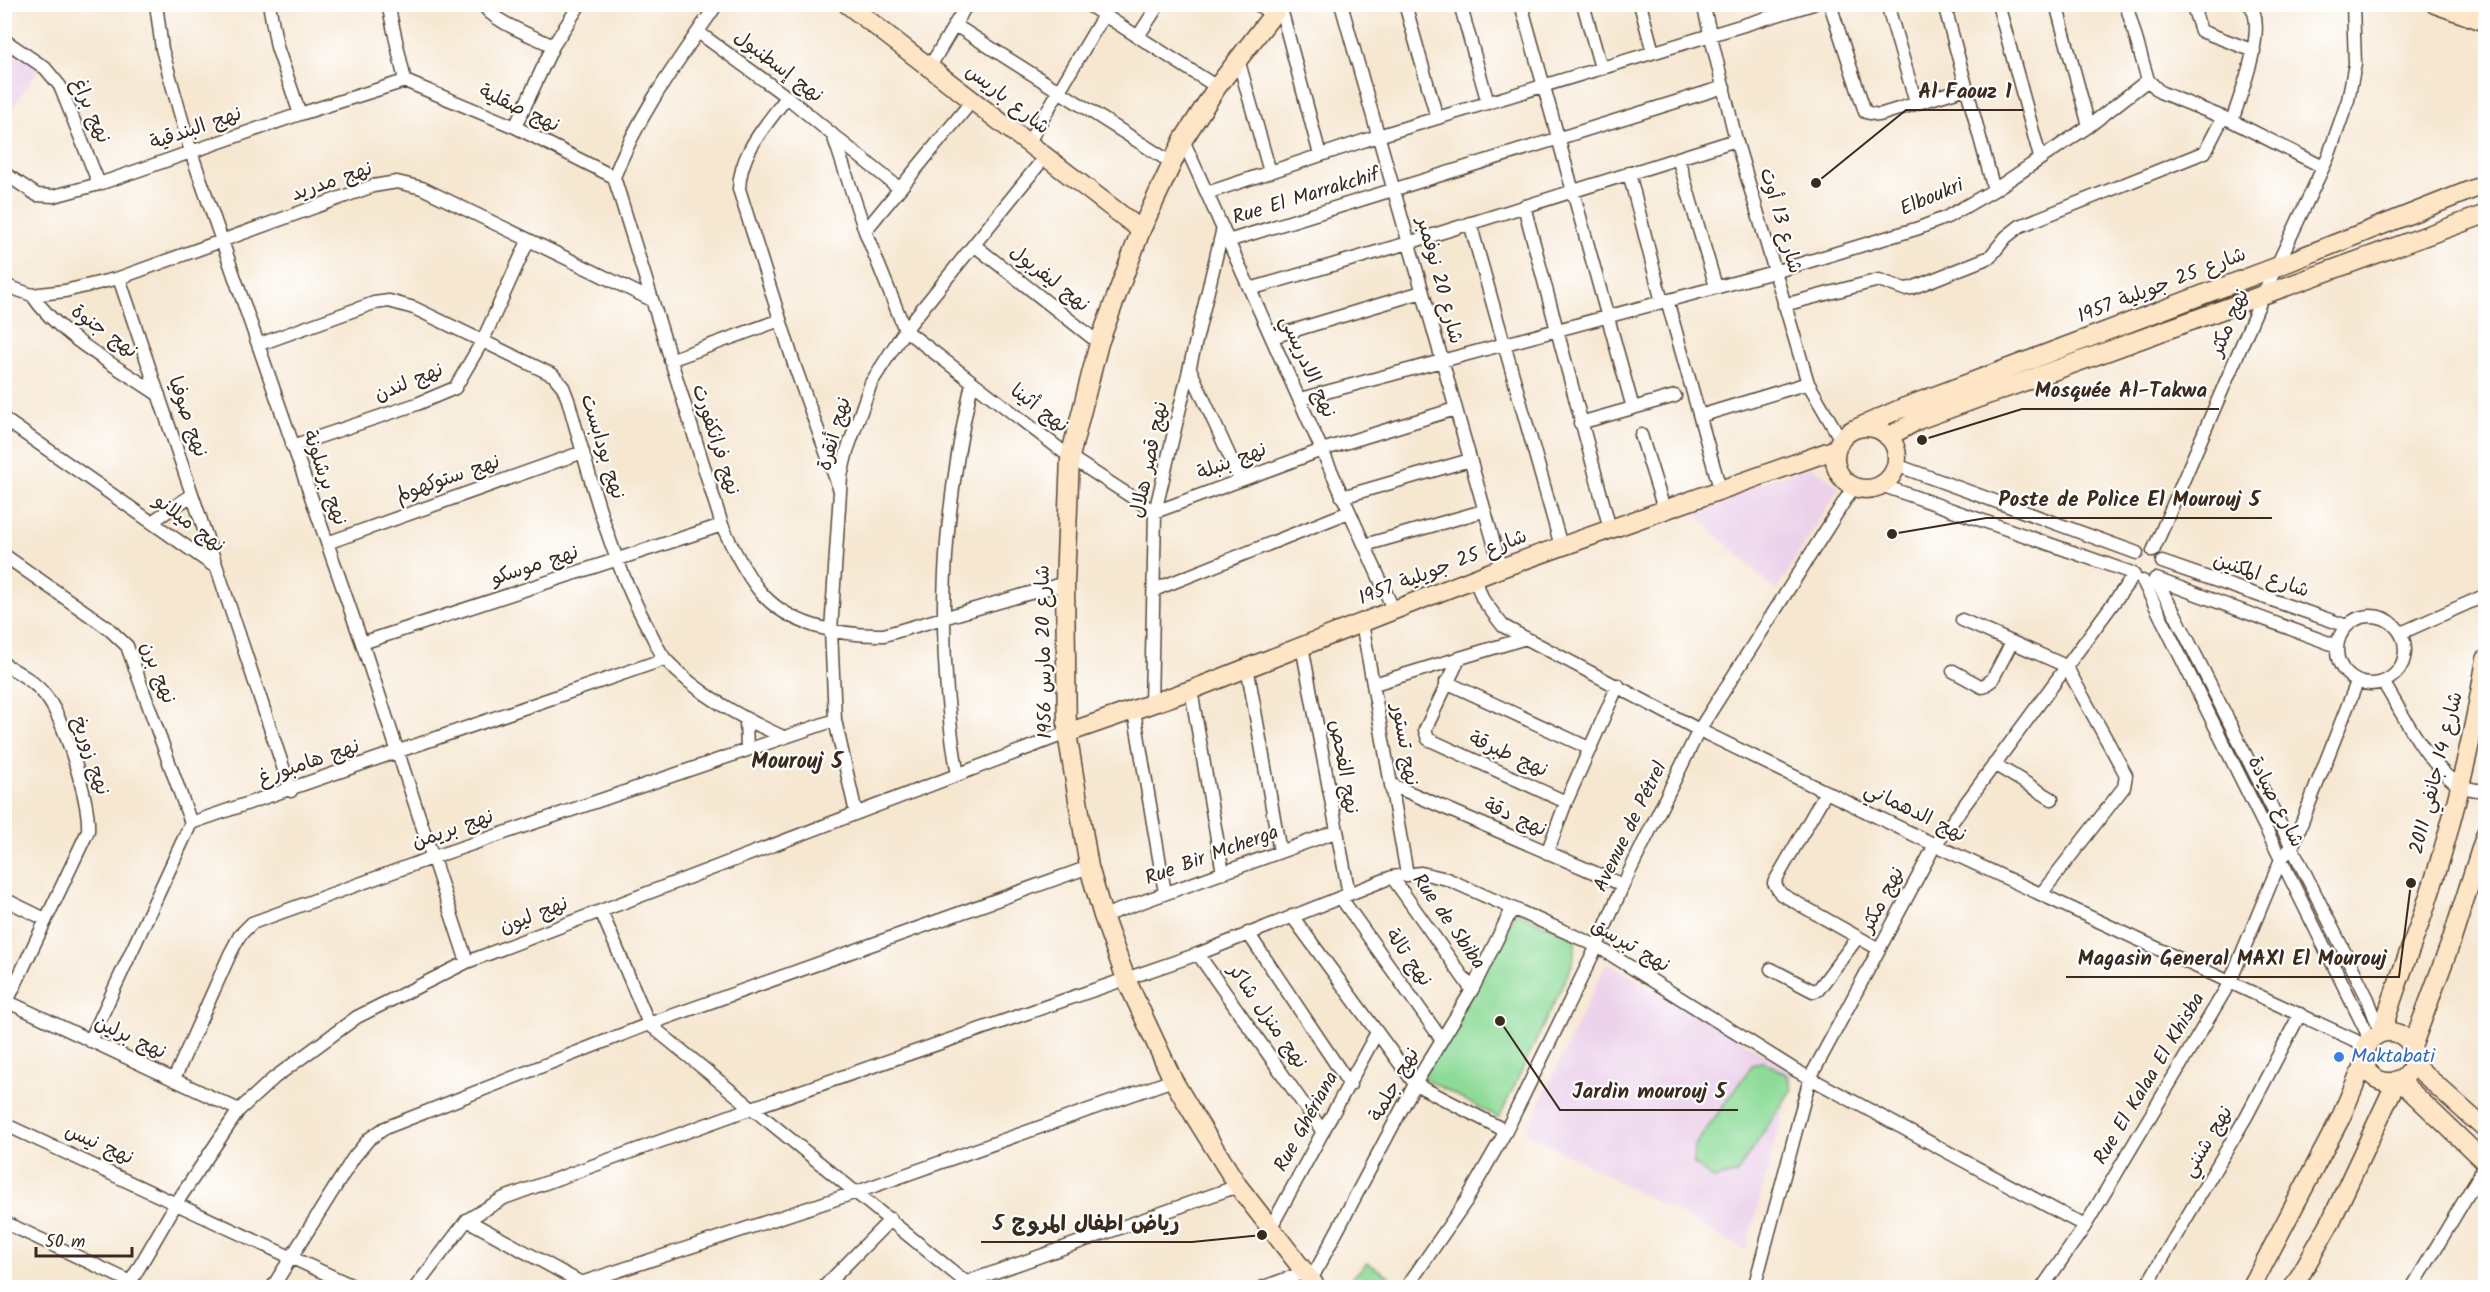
<svg xmlns="http://www.w3.org/2000/svg" width="2490" height="1292" font-family="Kalam,'Playpen Sans Arabic',sans-serif">
	<style>
		.built { fill: #ecd1ea }
		.green { fill: #8edb99; stroke: #64825c; stroke-width: 1.5 }
		.lines { fill: none; stroke-linecap: round; stroke-linejoin: round }
		.street-casing { stroke: #574639; stroke-width: 15 }
		.secondary-casing { stroke: #574639; stroke-width: 21 }
		.street { stroke: #fff; stroke-width: 12 }
		.secondary { stroke: #fee5c5; stroke-width: 18 }
		.shop-dot { fill: #3f7fe0; stroke: #fff; stroke-width: 2 }
		.labels { text-anchor: middle; dominant-baseline: central; stroke-width: 4.5; stroke-linejoin: round; paint-order: stroke }
		.street-label { font-size: 20px; fill: #3b2a1e; stroke: #fff }
		.shop-label { font-size: 20px; fill: #366cbe; stroke: #fff; text-anchor: start }
		.quarter-label { font-size: 22px; font-weight: bold; fill: #3b2a1e; stroke: #fff }
		.leader { fill: none; stroke: #3b2a1e; stroke-width: 2 }
		.callout-dot { fill: #3b2a1e; stroke: #fff; stroke-width: 2 }
		.callout-label { font-size: 21px; text-anchor: middle; font-weight: bold; fill: #3b2a1e; stroke: #fff; stroke-width: 4.5; stroke-linejoin: round; paint-order: stroke }
	</style>
	<rect width="100%" height="100%" fill="#fff"/>
	<filter id="ink" filterUnits="userSpaceOnUse"><feTurbulence type="fractalNoise" baseFrequency=".0167" numOctaves="2"/><feDisplacementMap in="SourceGraphic" scale="12" xChannelSelector="R" yChannelSelector="G"/><feConvolveMatrix kernelMatrix="1 2 1 2 8 2 1 2 1" color-interpolation-filters="sRGB"/></filter>
	<filter id="wash" filterUnits="userSpaceOnUse"><feTurbulence type="fractalNoise" baseFrequency=".008" numOctaves="4" result="noise"/><feDisplacementMap in="SourceGraphic" scale="24" xChannelSelector="R" yChannelSelector="G"/><feGaussianBlur stdDeviation="1.35" result="paint"/><feColorMatrix in="noise" values="0 0 0 0 0 0 0 0 0 0 0 0 0 0 0 0 0 1.4 0 .05"/><feComposite in="paint" operator="in"/></filter>
	<g filter="url(#wash)">
		<rect width="100%" height="100%" fill="#f6e7d1"/>
		<!-- built -->
		<path class="built" d="M5 39 42 65 5 118Z
			M1811 466 1839 487 1776 591 1689 508Z
			M1607 962 1794 1072 1746 1250 1526 1132Z"/>
		<!-- green -->
		<path class="green" d="M1516 912 1576 938 1573 963 1499 1118 1423 1078Z
			M1763 1061 1787 1075 1792 1089 1736 1174 1712 1179 1693 1163 1694 1147 1752 1065Z
			M1367 1263 1389 1276 1383 1287H1349L1346 1284Z"/>
	</g>
	<g filter="url(#ink)">
		<g class="lines">
			<defs>
				<path id="street" d="M156 4 162 49 191 152 362 643 467 962
					M269 4 277 47 300 114
					M388 4 405 81
					M483 4C490 21 536 37 553 46
					M717 4C678 61 639 113 614 177L722 525C732 547 743 569 758 589 787 626 841 636 884 635L1065 583
					M1087 4 1104 15
					M1257 4 1273 15
					M1341 4 1501 568
					M1405 4 1437 118
					M1460 4 1488 103
					M1521 4 1633 408
					M1583 4 1601 68
					M1640 4 1653 52
					M1703 4 1736 140 1808 383 1841 440
					M1830 4 1865 112 1879 115 1966 88
					M1887 4 1916 103
					M1944 4 1994 190
					M1998 4 2040 157
					M2056 4 2089 126
					M2126 4 2148 80 2160 92 2232 121 2323 167
					M2192 4 2201 31 2254 51
					M1280 5 1320 155
					M955 25 1172 163
					M698 32 787 97 833 135 865 231 905 330 1070 457 1155 512 1322 450 1455 409
					M1139 35 1159 4
					M4 40 45 68 60 86 99 184
					M1238 59 1270 172
					M929 68 967 4
					M405 81 515 127 614 177
					M787 97C766 125 740 152 739 189L795 367 839 488
					M2232 121C2240 96 2269 24 2249 4
					M515 127 553 46 580 4
					M834 136 899 188
					M1183 140 1394 611
					M1027 145 1104 15 1217 87
					M1678 158 1716 287
					M4 173 37 195 54 196 99 184 300 114 405 81
					M1629 173 1662 302
					M1207 193 1378 136 1813 4
					M1524 206 1610 529
					M1470 223 1561 546
					M865 231 972 101
					M1228 241 1724 87
					M974 245 1099 343
					M119 278 217 568
					M4 285 32 295 65 291 119 278 373 186 397 182 422 188 650 299
					M1250 289 1408 243 1736 140
					M32 295C60 337 117 366 159 395
					M1667 300 1720 489
					M1784 305 1879 280 1904 289 1912 288 1990 257 2006 237 2020 226 2205 152 2223 117
					M1272 337 1422 292
					M260 344 374 303 389 301 414 308 553 375 563 387 568 400C590 477 610 558 648 628 654 638 658 651 666 660 697 694 742 718 783 737
					M670 360 780 320
					M1190 369 1240 479
					M1300 399 1774 272 1919 228 1947 217 1994 190 2089 126 2148 80
					M1700 416 1808 383
					M4 419 217 568 291 791
					M1580 423 1675 396
					M1641 435 1664 509
					M292 446 417 404 455 388 483 340 528 241
					M1896 465 2137 553
					M1881 485 2132 573
					M1342 497 1470 460
					M153 521 192 495
					M327 543 583 452
					M1365 545 1483 511
					M2153 551 2264 293 2328 157 2348 100 2355 64 2353 4
					M4 555 108 628 127 646 191 823
					M2162 562 2347 626
					M1475 579 1483 600 1503 626 1699 730 1935 845 2367 1046
					M2155 579 2174 612 2368 999 2381 1034
					M2156 579 2337 646
					M2143 581 2371 1041
					M1154 590 1349 512
					M2337 650a34 34 0 1 1 68 0a34 34 0 1 1-68 0Z
					M1962 620 2066 666 2126 775 2124 787 2041 894
					M1362 623 1407 874
					M2401 633 2486 595
					M362 643 722 525
					M1302 646 1349 894
					M1458 661 1425 730 1428 739 1566 802
					M4 664C19 673 34 681 45 695 64 718 90 802 88 831L4 1008
					M1247 666 1280 852
					M1953 671 1982 687 1992 680 2012 642
					M1446 682 1591 749
					M2383 682C2403 714 2426 763 2458 785 2465 789 2477 790 2486 791
					M1374 684 1526 638
					M1191 690 1223 873
					M1151 705 1155 512 1223 228
					M1134 711 1165 893
					M746 720 747 749
					M1994 764 2052 799
					M958 774C952 747 950 719 947 692 938 586 949 486 972 383
					M1392 785 1623 885
					M1826 792 1774 883 1781 894 1879 949
					M856 813 835 720 834 696 831 631 841 476 847 451 871 383 905 330 1044 158
					M1547 853 1566 802 1618 685
					M1392 877 1472 990
					M1341 898 1442 1040
					M4 899 45 919
					M601 911 649 1024 973 1288
					M1103 916 1335 832
					M1292 916 1415 1084 1506 1131
					M1248 933 1350 1085
					M1198 954 1323 1132
					M1771 969 1813 991 1818 990 1858 937
					M4 1000 239 1110
					M90 1041 191 823 665 659
					M174 1079 230 954 240 935 252 923 431 858 835 720
					M4 1124 357 1288
					M467 1220 587 1286
					M4 1222 131 1282
					M1271 1227 1376 1034
					M1311 1280 1415 1084 1472 990 1512 909
					M581 1283 857 1192 1173 1080
					M963 1287 967 1282 1238 1186
					M127 1288 177 1202 239 1110 274 1078 357 1017 467 962 1067 733
					M272 1288 354 1157 369 1139 385 1128 649 1024 1089 867
					M415 1288 467 1220 504 1198 752 1108 1198 954 1392 877 1421 873 1447 879 1597 946 1795 1070 2085 1226
					M823 1288 891 1219
					M1261 1288 1305 1272
					M1406 1288 1466 1201 1506 1131 1597 946 1623 885 1699 730 1854 486
					M1754 1288 1810 1078 1935 845 2134 575
					M2042 1288 2085 1226 2230 982 2281 859 2293 845 2357 682
					M2145 1288 2246 1117 2300 1014
					M2412 1288 2486 1164"/>
				<path id="secondary" d="M847 4 1141 230
					M1281 4 1217 87 1183 140 1141 230 1099 343 1070 457 1065 583 1067 733 1089 867 1103 916 1126 979 1173 1080 1195 1117 1238 1186 1317 1288
					M2435 4 2486 22
					M1835 458a31 31 0 1 1 62 0a31 31 0 1 1-62 0Z
					M1855 429 1900 409 2276 267 2486 184
					M1888 437 1918 420 2486 214
					M1067 733 1191 690 1501 568 1836 449
					M2364 1057a25 25 0 1 1 50 0a25 25 0 1 1-50 0Z
					M2382 1033C2393 990 2411 950 2425 908 2452 828 2472 743 2486 659
					M2412 1047 2451 942 2486 833
					M2413 1064 2486 1130
					M2399 1080 2486 1163
					M2251 1288 2341 1117 2365 1060
					M2293 1288 2331 1221 2397 1080"/>
			</defs>
			<!-- street casing -->
			<use href="#street" class="street-casing"/>
			<!-- secondary casing -->
			<use href="#secondary" class="secondary-casing"/>
			<!-- street -->
			<use href="#street" class="street"/>
			<!-- secondary -->
			<use href="#secondary" class="secondary"/>
		</g>
	</g>
	<!-- markers -->
	<circle class="shop-dot" cx="2339" cy="1057" r="6"/>
	<g class="labels">
		<!-- street labels -->
		<g class="street-label">
			<text transform="translate(778 67) rotate(37)">نهج إسطنبول</text>
			<text transform="translate(1007 100) rotate(38)">شارع باريس</text>
			<text transform="translate(519 109) rotate(25)">نهج صقلية</text>
			<text transform="translate(90 111) rotate(66)">نهج براغ</text>
			<text transform="translate(196 129) rotate(-19)">نهج البندقية</text>
			<text transform="translate(332 182) rotate(-19)">نهج مدريد</text>
			<text transform="translate(1306 197) rotate(-17)">Rue El Marrakchif</text>
			<text transform="translate(1932 198) rotate(-23)">Elboukri</text>
			<text transform="translate(1780 221) rotate(74)">شارع 13 أوت</text>
			<text transform="translate(1049 279) rotate(38)">نهج ليفربول</text>
			<text transform="translate(1439 281) rotate(75)">شارع 20 نوفمبر</text>
			<text transform="translate(2162 286) rotate(-21)">شارع 25 جويلية 1957</text>
			<text transform="translate(2230 323) rotate(-67)">نهج مكثر</text>
			<text transform="translate(104 332) rotate(36)">نهج جنوة</text>
			<text transform="translate(1307 367) rotate(66)">نهج الادريسي</text>
			<text transform="translate(409 383) rotate(-22)">نهج لندن</text>
			<text transform="translate(1039 409) rotate(37)">نهج أثينا</text>
			<text transform="translate(187 417) rotate(71)">نهج صوفيا</text>
			<text transform="translate(835 434) rotate(-74)">نهج أنقرة</text>
			<text transform="translate(715 440) rotate(72)">نهج فرانكفورت</text>
			<text transform="translate(602 447) rotate(73)">نهج بودابست</text>
			<text transform="translate(1150 460) rotate(-78)">نهج قصر هلال</text>
			<text transform="translate(1232 462) rotate(-21)">نهج بنبلة</text>
			<text transform="translate(324 478) rotate(71)">نهج برشلونة</text>
			<text transform="translate(448 479) rotate(-19)">نهج ستوكهولم</text>
			<text transform="translate(189 524) rotate(37)">نهج ميلانو</text>
			<text transform="translate(535 566) rotate(-18)">نهج موسكو</text>
			<text transform="translate(1443 568) rotate(-21)">شارع 25 جويلية 1957</text>
			<text transform="translate(2261 576) rotate(19)">شارع المكنين</text>
			<text transform="translate(1045 652) rotate(-91)">شارع 20 مارس 1956</text>
			<text transform="translate(157 673) rotate(68)">نهج برن</text>
			<text transform="translate(1404 745) rotate(80)">نهج تستور</text>
			<text transform="translate(1508 755) rotate(24)">نهج طبرقة</text>
			<text transform="translate(90 756) rotate(72)">نهج زوريخ</text>
			<text transform="translate(309 763) rotate(-19)">نهج هامبورغ</text>
			<text transform="translate(1343 767) rotate(80)">نهج الفحص</text>
			<text transform="translate(2437 773) rotate(-76)">شارع 14 جانفي 2011</text>
			<text transform="translate(2275 802) rotate(63)">شارع صيادة</text>
			<text transform="translate(1915 813) rotate(26)">نهج الدهماني</text>
			<text transform="translate(1515 818) rotate(24)">نهج دقة</text>
			<text transform="translate(1631 827) rotate(-64)">Avenue de Pétrel</text>
			<text transform="translate(453 830) rotate(-19)">نهج بريمن</text>
			<text transform="translate(1212 856) rotate(-20)">Rue Bir Mcherga</text>
			<text transform="translate(1883 900) rotate(-62)">نهج مكثر</text>
			<text transform="translate(534 916) rotate(-21)">نهج ليون</text>
			<text transform="translate(1448 922) rotate(55)">Rue de Sbiba</text>
			<text transform="translate(1630 946) rotate(30)">نهج تبرسق</text>
			<text transform="translate(1408 958) rotate(55)">نهج تالة</text>
			<text transform="translate(1267 1017) rotate(55)">نهج منزل شاكر</text>
			<text transform="translate(130 1038) rotate(25)">نهج برلين</text>
			<text transform="translate(2150 1079) rotate(-59)">Rue El Kalaa El Khisba</text>
			<text transform="translate(1395 1085) rotate(-61)">نهج جلمة</text>
			<text transform="translate(1307 1122) rotate(-61)">Rue Ghériana</text>
			<text transform="translate(2208 1142) rotate(-59)">نهج شنني</text>
			<text transform="translate(99 1145) rotate(24)">نهج نيس</text>
		</g>
		<!-- shop labels -->
		<g class="shop-label">
			<text x="2351" y="1057">Maktabati</text>
		</g>
		<!-- quarter labels -->
		<g class="quarter-label">
			<text x="797" y="762">Mourouj 5</text>
		</g>
	</g>
	<!-- callouts -->
	<path class="leader" d="M1816 183L1906 110H2023M1922 440L2022 409H2219M1892 534L1986 518H2272M2411 883L2399 977H2066M1500 1021L1560 1110H1738M1262 1235L1192 1242H981"/>
	<g class="callout-dot">
		<circle cx="1816" cy="183" r="6"/>
		<circle cx="1922" cy="440" r="6"/>
		<circle cx="1892" cy="534" r="6"/>
		<circle cx="2411" cy="883" r="6"/>
		<circle cx="1500" cy="1021" r="6"/>
		<circle cx="1262" cy="1235" r="6"/>
	</g>
	<g class="callout-label">
		<text x="1965" y="98">Al Faouz 1</text>
		<text x="2121" y="397">Mosquée Al-Takwa</text>
		<text x="2129" y="506">Poste de Police El Mourouj 5</text>
		<text x="2232" y="965">Magasin General MAXI El Mourouj</text>
		<text x="1649" y="1098">Jardin mourouj 5</text>
		<text x="1086" y="1230">رياض اطفال المروج 5</text>
	</g>
	<!-- margin -->
	<rect width="2490" height="1292" fill="none" stroke="#fff" stroke-width="24"/>
	<!-- scale -->
	<path d="M36 1247v9h96v-9" fill="none" stroke="#3b2a1e" stroke-width="3"/>
	<text x="45" y="1247" font-size="18" fill="#3b2a1e" stroke="#ffffff" stroke-width="4.5" paint-order="stroke">50 m</text>
</svg>
